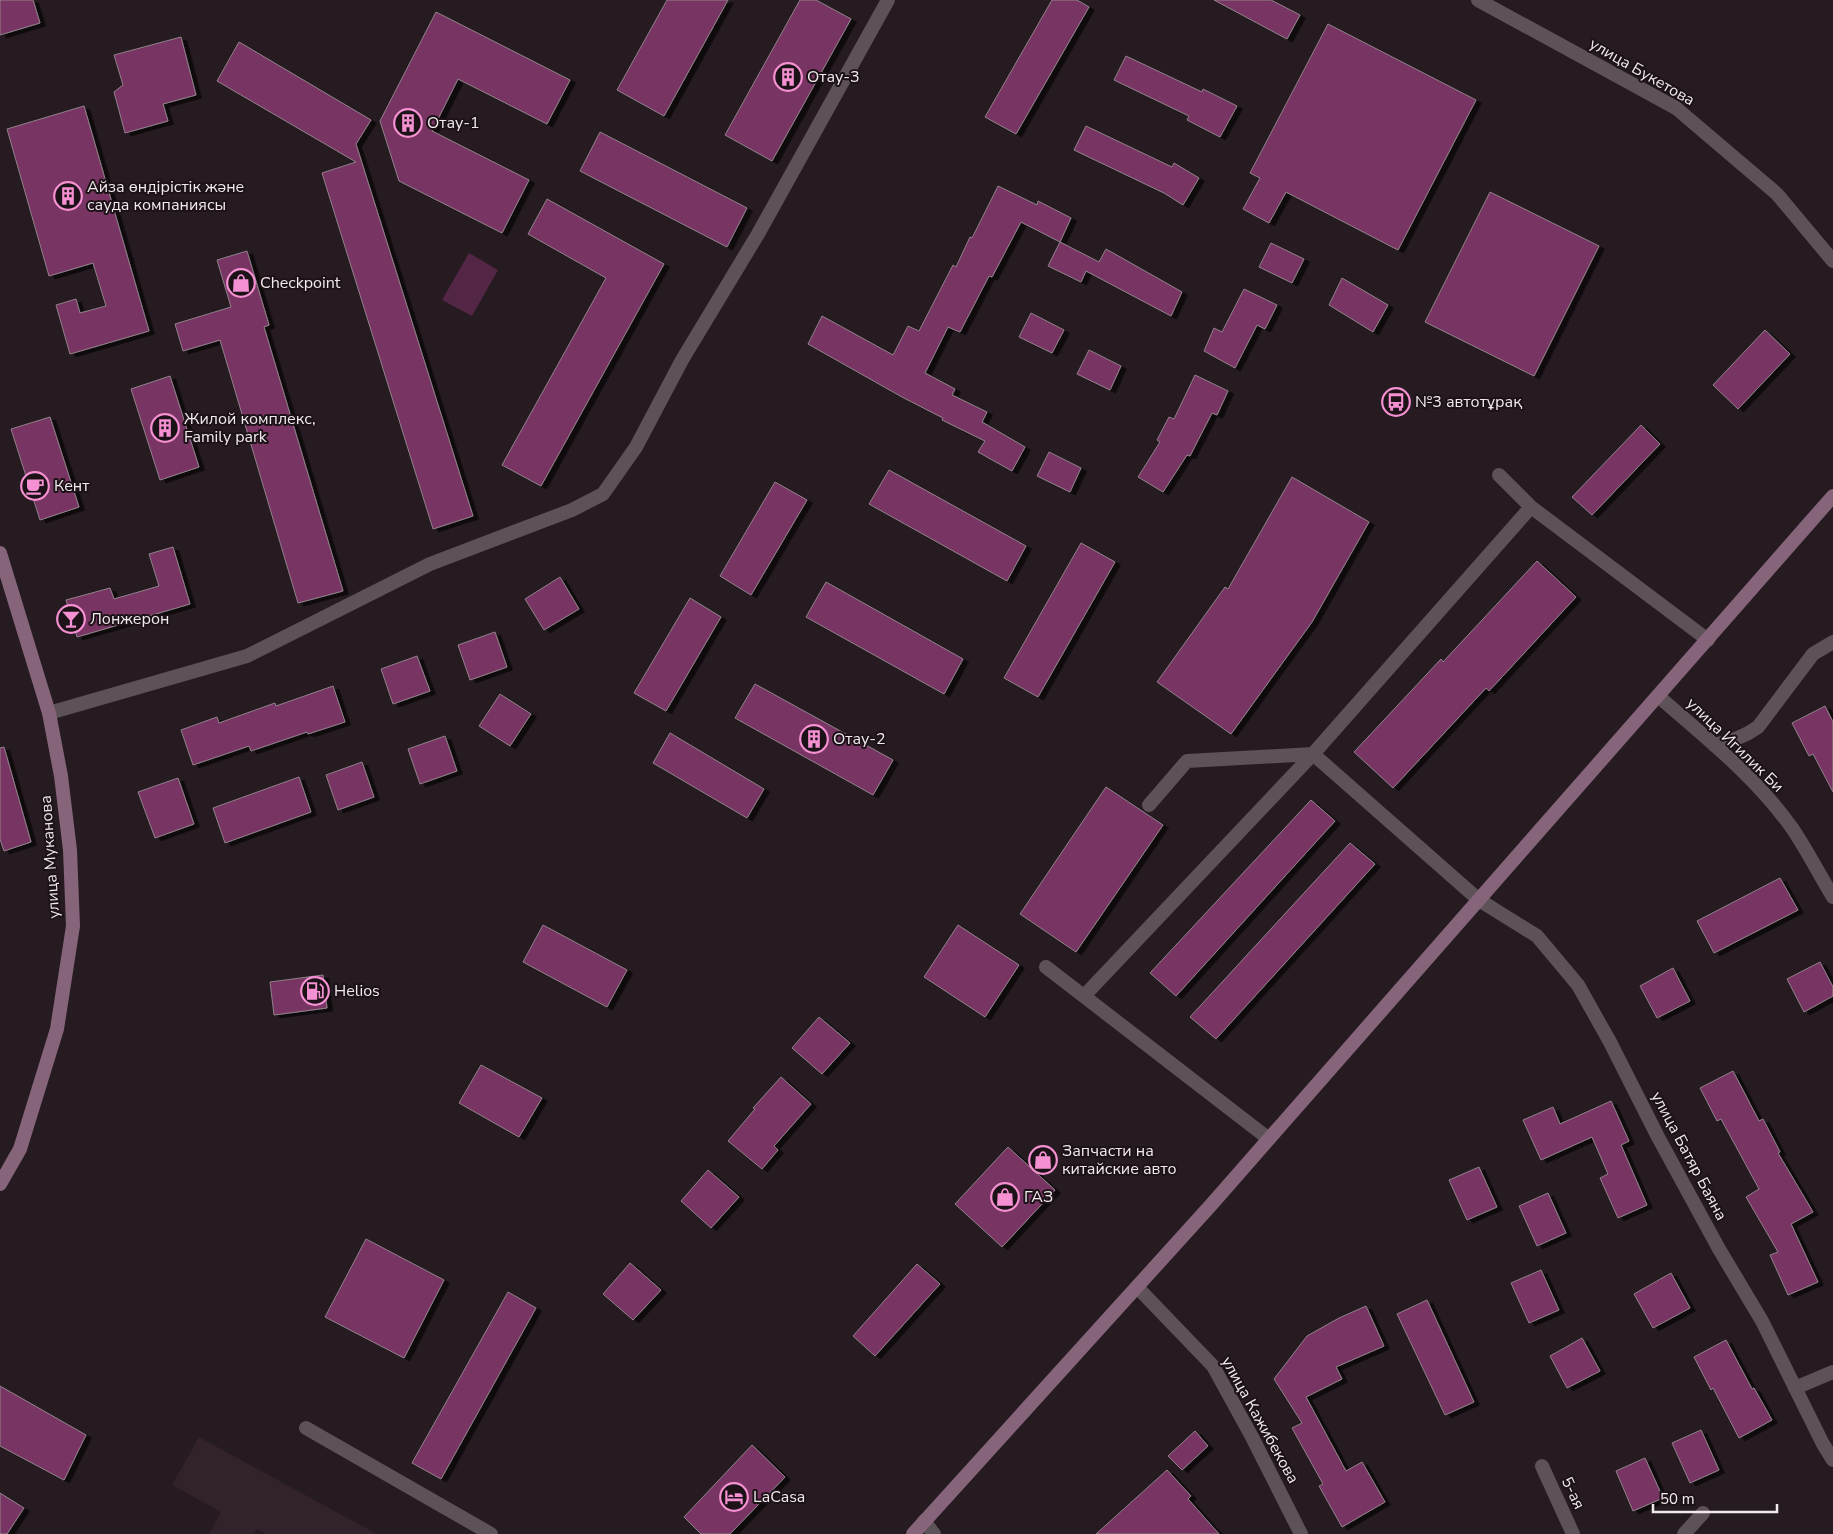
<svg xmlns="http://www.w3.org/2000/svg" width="1833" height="1534" font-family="'Nunito Sans',sans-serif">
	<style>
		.built { fill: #32222c }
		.green { fill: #542645 }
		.building { fill: #783463; stroke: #90828a; filter: url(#shadow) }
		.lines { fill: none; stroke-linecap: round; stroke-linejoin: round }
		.minor { stroke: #5e5259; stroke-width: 14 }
		.secondary { stroke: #86647a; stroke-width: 14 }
		.labels { text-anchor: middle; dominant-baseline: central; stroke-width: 4; stroke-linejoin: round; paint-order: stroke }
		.street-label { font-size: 16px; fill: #f1e9ee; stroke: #1c1218 }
		.poi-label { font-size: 16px; fill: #f1e9ee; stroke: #1c1218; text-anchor: start }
	</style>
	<defs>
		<filter id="shadow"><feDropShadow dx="5.5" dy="3" stdDeviation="0" flood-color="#0009"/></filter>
	</defs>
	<rect width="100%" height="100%" fill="#251b21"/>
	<!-- built -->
	<path class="built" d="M199 1437 377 1534H266L257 1529 254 1534H209L221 1512 172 1485Z"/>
	<!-- green -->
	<path class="green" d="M469 253 498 270 472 316 442 300Z"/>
	<!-- building -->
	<path class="building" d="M0 0H33L40 23 0 35Z
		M667 0H728L664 116 617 90Z
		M800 0H816L851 19 772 161 725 135Z
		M1052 0H1077L1089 7 1016 134 985 117Z
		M1214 0H1271L1300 15 1287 39Z
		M436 12 570 80 547 124 458 79 432 131 529 180 502 233 399 181 380 121Z
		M1328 24 1476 100 1398 250 1286 192 1269 223 1243 209 1260 178 1250 173Z
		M181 37 196 95 163 104 168 121 125 133 114 92 123 85 114 55Z
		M239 42 371 120 356 144 473 516 433 529 322 173 356 162 217 81Z
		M1126 56 1202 92 1203 89 1237 106 1220 137 1187 120 1189 116 1114 80Z
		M84 106 149 331 70 354 56 305 76 299 80 313 106 306 93 263 49 276 7 129Z
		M1086 126 1172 167 1174 163 1199 178 1183 205 1164 193 1074 150Z
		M600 132 747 208 727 247 580 171Z
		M998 186 1037 205 1038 201 1071 218 1060 242 1021 222 992 277 989 276 960 332 948 327 925 373 955 389 952 395 987 412 982 422 1025 447 1012 471 978 452 985 441 942 420 943 418 902 397 808 344 822 316 893 355 908 326 919 331 953 265 956 267 970 237 972 238Z
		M1490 192 1599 246 1534 376 1425 322Z
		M547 199 664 264 541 486 502 465 606 278 528 234Z
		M1060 242 1099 262 1106 249 1182 292 1171 316 1086 271 1081 282 1048 266Z
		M1271 243 1304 259 1292 283 1259 267Z
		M247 251 269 325 264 327 343 591 298 603 220 340 183 351 175 324 231 307 217 260Z
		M1342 278 1388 305 1373 332 1329 305Z
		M1244 289 1277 305 1265 329 1257 325 1235 368 1204 351 1214 328 1222 332Z
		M1031 313 1064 330 1052 353 1019 337Z
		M1765 330 1790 354 1738 409 1713 385Z
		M1089 350 1121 366 1110 390 1077 374Z
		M1195 375 1228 391 1217 415 1212 413 1190 456 1187 455 1163 492 1138 477 1160 442 1157 440 1169 417 1174 419Z
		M170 376 199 467 160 480 131 389Z
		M50 417 79 507 40 520 11 429Z
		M1641 425 1660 444 1592 515 1572 497Z
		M1049 452 1081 468 1070 492 1037 476Z
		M889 470 1026 546 1007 581 869 504Z
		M1292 477 1369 522 1312 622 1231 734 1157 682 1225 587 1228 589Z
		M775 482 807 500 751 595 720 576Z
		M1081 543 1115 562 1038 697 1004 678Z
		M173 547 190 604 77 637 66 600 110 588 114 599 159 586 149 554Z
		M1537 561 1576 597 1489 691 1486 688 1393 788 1354 752 1441 659 1443 662Z
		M560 577 579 609 544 630 525 599Z
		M826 582 963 659 944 694 806 617Z
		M690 598 721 617 666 711 634 693Z
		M495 632 507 667 470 680 458 645Z
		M417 656 430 691 393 704 381 669Z
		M755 684 893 760 873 795 735 718Z
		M333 686 345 722 308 734 307 732 251 751 249 746 193 765 181 730 217 717 219 723 275 703 276 706Z
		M500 694 531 714 510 746 479 726Z
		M1825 706 1833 722V792L1813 754 1809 756 1792 723Z
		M670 733 764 789 747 818 653 763Z
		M445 736 457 771 420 784 408 749Z
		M4 747 31 842 4 851 0 839V748Z
		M362 762 374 797 338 810 326 775Z
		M299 777 311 812 225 843 213 808Z
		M178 778 194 824 155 838 138 792Z
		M1106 787 1163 825 1076 952 1020 914Z
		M1311 800 1335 821 1176 996 1150 973Z
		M1350 843 1375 864 1216 1039 1190 1017Z
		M1780 878 1798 910 1714 953 1697 921Z
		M543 925 627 970 607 1007 523 962Z
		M958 925 1019 965 985 1017 924 977Z
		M1820 962 1833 987V996L1804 1012 1787 979Z
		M1673 968 1690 1001 1657 1018 1640 986Z
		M323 975 327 1008 274 1015 270 982Z
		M819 1017 850 1043 822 1074 792 1048Z
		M481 1065 542 1098 519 1137 459 1103Z
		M1733 1071 1759 1121 1763 1119 1780 1152 1778 1153 1813 1212 1791 1224 1818 1282 1788 1295 1770 1255 1778 1252 1746 1197 1759 1189 1721 1119 1717 1121 1700 1088Z
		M781 1077 811 1104 774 1146 778 1150 762 1169 728 1141 755 1109 753 1108Z
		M1611 1101 1629 1141 1621 1145 1647 1205 1618 1218 1600 1178 1608 1174 1592 1137 1541 1160 1523 1120 1553 1107 1560 1124Z
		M1008 1147 1055 1190 1002 1247 955 1204Z
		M1479 1167 1497 1207 1467 1220 1449 1180Z
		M708 1170 739 1197 711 1228 681 1201Z
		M1548 1193 1566 1233 1537 1246 1519 1206Z
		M366 1239 444 1280 404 1358 325 1317Z
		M630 1263 661 1290 633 1320 603 1294Z
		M917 1264 940 1284 875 1356 853 1336Z
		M1541 1270 1559 1310 1529 1323 1511 1283Z
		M1671 1273 1690 1308 1653 1328 1634 1294Z
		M508 1292 536 1308 441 1479 412 1463Z
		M1427 1300 1474 1402 1445 1415 1397 1314Z
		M1366 1306 1384 1346 1336 1367 1342 1379 1306 1397 1346 1471 1362 1462 1385 1502 1342 1527 1319 1486 1323 1484 1292 1428 1302 1423 1274 1379 1307 1336 1339 1318Z
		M1582 1338 1600 1371 1567 1388 1550 1356Z
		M1726 1340 1752 1389 1754 1388 1772 1420 1739 1438 1713 1388 1711 1390 1694 1357Z
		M0 1386 86 1435 64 1480 0 1446Z
		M1701 1430 1719 1470 1690 1483 1672 1443Z
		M1195 1431 1208 1446 1182 1470 1168 1456Z
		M752 1445 785 1477 730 1534H701L684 1517Z
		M1645 1458 1663 1498 1633 1511 1616 1471Z
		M1167 1470 1191 1496 1188 1499 1219 1534H1096Z
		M0 1493 24 1508 7 1534H0Z"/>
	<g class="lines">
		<!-- minor -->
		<path class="minor" d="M1478 0 1676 108 1777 194 1833 261
			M1499 475 1531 507 1708 640
			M1658 696C1705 737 1756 777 1792 828 1807 850 1819 874 1833 897
			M49 713 247 656 430 564 572 510 603 494 636 447 682 360 758 234 888 0
			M1714 745C1731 741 1744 737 1758 727L1813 654 1833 642
			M1149 805 1187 761 1313 754 1479 900 1537 936 1578 985 1610 1042 1658 1137 1719 1249 1762 1321 1823 1444 1833 1460
			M1046 967 1269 1139
			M1084 996 1313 754 1531 507
			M1137 1287 1213 1366 1252 1437 1301 1534
			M1795 1388 1833 1372
			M306 1428 491 1534
			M1542 1466 1573 1534
			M924 1521 934 1534
			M1684 1534 1703 1513"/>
		<!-- secondary -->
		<path class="secondary" d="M0 553 49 713 61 776 70 850 73 926 57 1029 20 1149 0 1184
			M913 1534 1211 1205 1833 496"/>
	</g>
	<!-- icons -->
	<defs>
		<symbol id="building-ring" viewBox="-11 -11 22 22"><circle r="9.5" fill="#1c1218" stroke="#f591d2" stroke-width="1.5"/><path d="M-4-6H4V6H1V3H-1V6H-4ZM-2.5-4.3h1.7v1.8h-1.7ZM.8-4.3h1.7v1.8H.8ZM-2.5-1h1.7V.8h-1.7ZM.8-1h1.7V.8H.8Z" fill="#f591d2"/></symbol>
		<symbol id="shop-ring" viewBox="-11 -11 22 22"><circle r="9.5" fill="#1c1218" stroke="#f591d2" stroke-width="1.5"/><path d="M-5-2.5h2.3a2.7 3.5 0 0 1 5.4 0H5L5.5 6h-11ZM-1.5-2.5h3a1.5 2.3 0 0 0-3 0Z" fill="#f591d2"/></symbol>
		<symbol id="bus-ring" viewBox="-11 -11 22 22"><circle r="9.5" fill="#1c1218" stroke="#f591d2" stroke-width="1.5"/><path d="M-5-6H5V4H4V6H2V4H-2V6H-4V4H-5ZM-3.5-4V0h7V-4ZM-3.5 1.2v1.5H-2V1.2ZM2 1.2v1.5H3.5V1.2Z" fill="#f591d2"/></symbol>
		<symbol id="cafe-ring" viewBox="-11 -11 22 22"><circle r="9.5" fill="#1c1218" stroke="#f591d2" stroke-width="1.5"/><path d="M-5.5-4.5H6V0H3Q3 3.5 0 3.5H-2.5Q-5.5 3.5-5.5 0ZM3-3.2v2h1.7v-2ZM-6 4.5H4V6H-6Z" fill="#f591d2"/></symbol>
		<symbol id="bar-ring" viewBox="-11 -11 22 22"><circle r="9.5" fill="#1c1218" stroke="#f591d2" stroke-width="1.5"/><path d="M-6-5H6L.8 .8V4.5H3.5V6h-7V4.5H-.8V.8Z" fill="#f591d2"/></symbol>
		<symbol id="fuel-ring" viewBox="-11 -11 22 22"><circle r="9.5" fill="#1c1218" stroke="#f591d2" stroke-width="1.5"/><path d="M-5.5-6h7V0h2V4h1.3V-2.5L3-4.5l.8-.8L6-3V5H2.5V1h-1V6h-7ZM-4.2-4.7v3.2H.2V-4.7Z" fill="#f591d2"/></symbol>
		<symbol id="hotel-ring" viewBox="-11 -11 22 22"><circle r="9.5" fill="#1c1218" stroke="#f591d2" stroke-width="1.5"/><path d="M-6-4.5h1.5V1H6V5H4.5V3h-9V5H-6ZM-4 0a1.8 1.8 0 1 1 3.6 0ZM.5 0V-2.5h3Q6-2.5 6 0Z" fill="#f591d2"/></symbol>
	</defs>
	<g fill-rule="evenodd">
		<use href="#building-ring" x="772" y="61" width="32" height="32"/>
		<use href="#building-ring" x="392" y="107" width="32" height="32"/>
		<use href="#building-ring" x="52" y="180" width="32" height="32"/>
		<use href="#shop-ring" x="225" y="267" width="32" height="32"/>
		<use href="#bus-ring" x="1380" y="386" width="32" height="32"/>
		<use href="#building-ring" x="149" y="412" width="32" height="32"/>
		<use href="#cafe-ring" x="19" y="470" width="32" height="32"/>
		<use href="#bar-ring" x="55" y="603" width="32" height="32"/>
		<use href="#building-ring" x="798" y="723" width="32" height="32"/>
		<use href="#fuel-ring" x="299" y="975" width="32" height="32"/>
		<use href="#shop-ring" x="1027" y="1144" width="32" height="32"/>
		<use href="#shop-ring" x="989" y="1181" width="32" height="32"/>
		<use href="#hotel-ring" x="718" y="1481" width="32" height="32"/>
	</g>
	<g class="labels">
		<!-- street labels -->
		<g class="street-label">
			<text transform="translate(1642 72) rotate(30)">улица Букетова</text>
			<text transform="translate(1735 745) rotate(44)">улица Игилик Би</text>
			<text transform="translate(50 857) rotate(-94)">улица Муканова</text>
			<text transform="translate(1689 1156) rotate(62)">улица Батяр Баяна</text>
			<text transform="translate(1260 1420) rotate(61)">улица Кажибекова</text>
			<text transform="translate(1573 1493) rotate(65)">5-ая</text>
		</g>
		<!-- poi labels -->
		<g class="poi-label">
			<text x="807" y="77">Отау-3</text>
			<text x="427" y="123">Отау-1</text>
			<text x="87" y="187">Айза өндірістік және<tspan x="87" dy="18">сауда компаниясы</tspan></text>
			<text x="260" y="283">Checkpoint</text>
			<text x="1415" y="402">№3 автотұрақ</text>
			<text x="184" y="419">Жилой комплекс,<tspan x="184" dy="18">Family park</tspan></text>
			<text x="54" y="486">Кент</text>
			<text x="90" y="619">Лонжерон</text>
			<text x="833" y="739">Отау-2</text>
			<text x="334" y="991">Helios</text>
			<text x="1062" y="1151">Запчасти на<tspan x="1062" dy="18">китайские авто</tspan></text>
			<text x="1024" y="1197">ГАЗ</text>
			<text x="753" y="1497">LaCasa</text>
		</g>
	</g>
	<!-- scale -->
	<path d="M1653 1504v8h124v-8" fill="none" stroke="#f1e9ee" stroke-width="2.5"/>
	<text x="1660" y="1504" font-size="15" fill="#f1e9ee" stroke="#1c1218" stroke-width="4" paint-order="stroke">50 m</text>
</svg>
